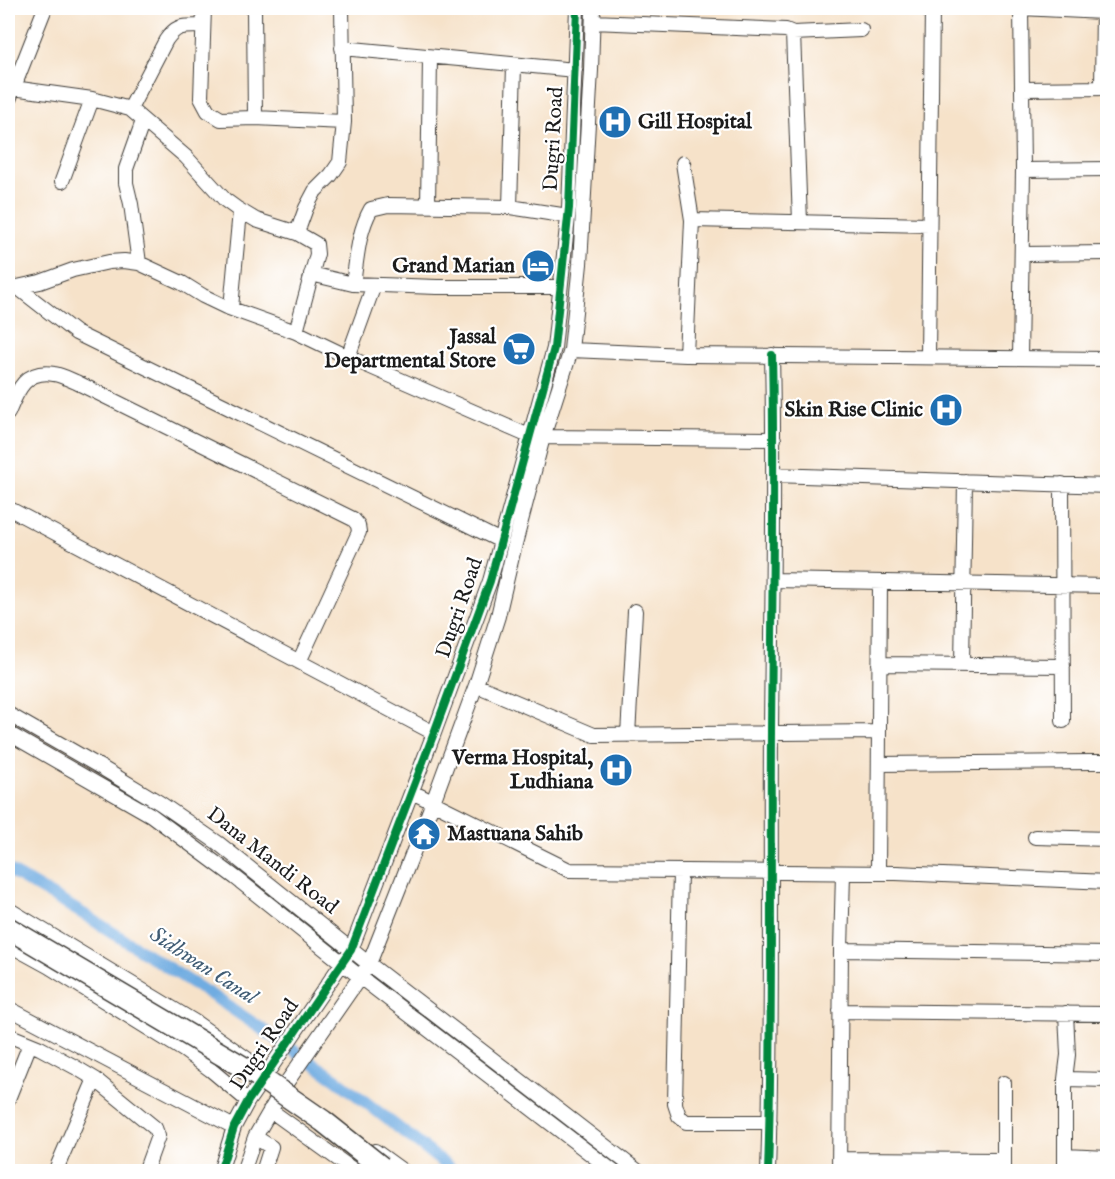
<svg xmlns="http://www.w3.org/2000/svg" width="1115" height="1179" font-family="'IM FELL English',serif">
	<style>
		.lines { fill: none; stroke-linecap: round; stroke-linejoin: round }
		.canal { stroke: #6face1; stroke-width: 12 }
		.minor-casing { stroke: #3d3a36; stroke-width: 16 }
		.minor { stroke: #fff; stroke-width: 14 }
		.highway-bridge-casing { stroke: #3d3a36; stroke-width: 24; stroke-linecap: butt }
		.highway-bridge { stroke: #fff; stroke-width: 21 }
		.cycleway-casing { stroke: #fff; stroke-width: 11 }
		.cycleway { stroke: #00873e; stroke-width: 8 }
		.labels { text-anchor: middle; dominant-baseline: central; stroke-width: 4.5; stroke-linejoin: round; paint-order: stroke }
		.poi-label { font-size: 21px; font-weight: bold; fill: #1c1c1c; stroke: #fff; text-anchor: end }
		.street-label { font-size: 21px; fill: #1c1c1c; stroke: #fff }
		.water-label { font-size: 22px; font-style: italic; fill: #415d75; stroke: #fff }
	</style>
	<rect width="100%" height="100%" fill="#fff"/>
	<filter id="ink" filterUnits="userSpaceOnUse"><feTurbulence type="fractalNoise" baseFrequency=".0167" numOctaves="2"/><feDisplacementMap in="SourceGraphic" scale="12" xChannelSelector="R" yChannelSelector="G"/><feConvolveMatrix kernelMatrix="1 2 1 2 8 2 1 2 1" color-interpolation-filters="sRGB"/></filter>
	<filter id="wash" filterUnits="userSpaceOnUse"><feTurbulence type="fractalNoise" baseFrequency=".008" numOctaves="4" result="noise"/><feDisplacementMap in="SourceGraphic" scale="24" xChannelSelector="R" yChannelSelector="G"/><feGaussianBlur stdDeviation="1.35" result="paint"/><feColorMatrix in="noise" values="0 0 0 0 0 0 0 0 0 0 0 0 0 0 0 0 0 1.4 0 .05"/><feComposite in="paint" operator="in"/></filter>
	<g filter="url(#wash)">
		<rect width="100%" height="100%" fill="#f6e2c9"/>
		<g class="lines">
			<!-- canal -->
			<path class="canal" d="M8 870 85 915 216 998 336 1079 455 1172"/>
		</g>
	</g>
	<g filter="url(#ink)">
		<g class="lines">
			<defs>
				<path id="minor" d="M204 8 201 98 208 111 221 119 255 118 254 8
					M1021 8 1103 12
					M593 22 786 30 793 33 861 30
					M793 33 800 222
					M342 48 575 70
					M13 88 92 99 130 109 186 157 225 200 236 208 256 220 297 233 316 244 317 254 296 332
					M1102 88 1103 8
					M1022 89 1108 88
					M8 102 45 8
					M130 109 166 40C178 23 184 27 203 26
					M255 118 344 122
					M683 163 692 220
					M1023 170 1108 169
					M62 181 92 99
					M428 206 430 57
					M510 207 568 216
					M297 233 306 208 315 191 331 175 340 162 344 122 342 8
					M1022 254 1108 253
					M139 263 131 204 126 183V169L143 121
					M311 274 353 284 437 287H560
					M353 284C357 258 358 232 371 209L388 205 510 207 514 65
					M17 287 76 333 501 541
					M8 289 40 282 73 270 109 262 124 261 139 263 182 283 203 296 226 307 296 332 348 357 529 436
					M231 308 240 211
					M571 350 686 355 1108 359
					M686 355 692 220 929 225
					M348 357 374 285
					M928 357 932 8
					M1020 358 1023 170 1021 8
					M8 413C17 391 25 369 54 374 61 375 69 379 76 382L353 519 358 525 359 532 299 662
					M543 437 774 439
					M773 475 1108 486
					M1062 484 1063 721
					M8 508 434 733
					M773 580 1108 586
					M879 664 1063 666
					M962 665 965 481
					M476 685 594 735 879 732
					M8 714 102 768 160 803 218 843 369 964 639 1172
					M8 733 151 815 236 878 360 977 614 1172
					M628 735 635 611
					M879 764 1091 762H1108
					M412 792 569 870 896 873 1108 882
					M1035 837 1108 839
					M680 871 675 1104 679 1116 686 1122H770
					M843 873 841 950 1108 954
					M878 873 880 582
					M8 909 195 1022 247 1059
					M8 944 48 966 185 1051 211 1070 248 1101
					M8 1008 234 1127
					M840 1011 1108 1014
					M8 1035 40 1048 75 1067 95 1079 155 1128 158 1136 145 1172
					M1065 1079 1108 1080
					M8 1099 30 1044
					M270 1110 356 1172
					M255 1137 271 1147 263 1172
					M375 1151 404 1172
					M1065 1156 1108 1158
					M839 1159 1004 1160
					M55 1172 95 1079
					M220 1172 234 1127 248 1101 351 950 434 733 490 581 554 348 569 208 577 8
					M243 1172 255 1137 287 1082 369 964 433 802 476 685 498 616 515 544 543 437 571 350 580 264 591 70 593 8
					M768 1172C773 1025 770 878 771 732 772 606 775 481 772 355
					M839 1172 841 950
					M1004 1172V1083
					M1065 1172V1079L1068 1055 1066 1013"/>
			</defs>
			<!-- minor casing -->
			<use href="#minor" class="minor-casing"/>
			<!-- minor -->
			<use href="#minor" class="minor"/>
			<defs>
				<path id="highway-bridge" d="M8 928 258 1076 323 1121 381 1167"/>
			</defs>
			<!-- highway-bridge casing -->
			<use href="#highway-bridge" class="highway-bridge-casing"/>
			<!-- highway-bridge -->
			<use href="#highway-bridge" class="highway-bridge"/>
			<defs>
				<path id="cycleway" d="M220 1172 234 1127 248 1101 351 950 434 733 490 581 554 348 569 208 577 8
					M768 1172C773 1025 770 878 771 732 772 606 775 481 772 355"/>
			</defs>
			<!-- cycleway casing -->
			<use href="#cycleway" class="cycleway-casing"/>
			<!-- cycleway -->
			<use href="#cycleway" class="cycleway"/>
		</g>
	</g>
	<!-- icons -->
	<defs>
		<symbol id="hospital-disc" viewBox="-11 -11 22 22"><circle r="9.5" fill="#1f6fb2" stroke="#fff"/><path d="M-5-5h3v3.5h4V-5h3V5h-3V1.5h-4V5h-3Z" fill="#fff"/></symbol>
		<symbol id="hotel-disc" viewBox="-11 -11 22 22"><circle r="9.5" fill="#1f6fb2" stroke="#fff"/><path d="M-6-4.5h1.5V1H6V5H4.5V3h-9V5H-6ZM-4 0a1.8 1.8 0 1 1 3.6 0ZM.5 0V-2.5h3Q6-2.5 6 0Z" fill="#fff"/></symbol>
		<symbol id="supermarket-disc" viewBox="-11 -11 22 22"><circle r="9.5" fill="#1f6fb2" stroke="#fff"/><path d="M-6-5.5h2.5l.6 2H6L4.5 2H-2.5L-4.4-4H-6ZM-1.5 3.2a1.3 1.3 0 1 0 .1 0ZM3 3.2a1.3 1.3 0 1 0 .1 0Z" fill="#fff"/></symbol>
		<symbol id="temple-disc" viewBox="-11 -11 22 22"><circle r="9.5" fill="#1f6fb2" stroke="#fff"/><path d="M0-6L5-2H3V0L6.5 2.5H4V6H1.5V3h-3V6H-4V2.5H-6.5L-3 0V-2H-5Z" fill="#fff"/></symbol>
	</defs>
	<g fill-rule="evenodd">
		<use href="#hospital-disc" x="596" y="103" width="38" height="38"/>
		<use href="#hotel-disc" x="519" y="247" width="38" height="38"/>
		<use href="#supermarket-disc" x="500" y="330" width="38" height="38"/>
		<use href="#hospital-disc" x="927" y="391" width="38" height="38"/>
		<use href="#hospital-disc" x="597" y="751" width="38" height="38"/>
		<use href="#temple-disc" x="405" y="815" width="38" height="38"/>
	</g>
	<g class="labels">
		<!-- poi labels -->
		<g class="poi-label">
			<text x="638" y="122" text-anchor="start">Gill Hospital</text>
			<text x="515" y="266">Grand Marian</text>
			<text x="496" y="337">Jassal<tspan x="496" dy="24">Departmental Store</tspan></text>
			<text x="923" y="410">Skin Rise Clinic</text>
			<text x="593" y="758">Verma Hospital,<tspan x="593" dy="24">Ludhiana</tspan></text>
			<text x="447" y="834" text-anchor="start">Mastuana Sahib</text>
		</g>
		<!-- street labels -->
		<g class="street-label">
			<text transform="translate(554 139) rotate(-87)">Dugri Road</text>
			<text transform="translate(460 608) rotate(-71)">Dugri Road</text>
			<text transform="translate(272 861) rotate(38)">Dana Mandi Road</text>
			<text transform="translate(265 1045) rotate(-56)">Dugri Road</text>
		</g>
		<!-- water labels -->
		<g class="water-label">
			<text transform="translate(203 966) rotate(33)">Sidhwan Canal</text>
		</g>
	</g>
	<!-- margin -->
	<rect width="1115" height="1179" fill="none" stroke="#fff" stroke-width="30"/>
</svg>
